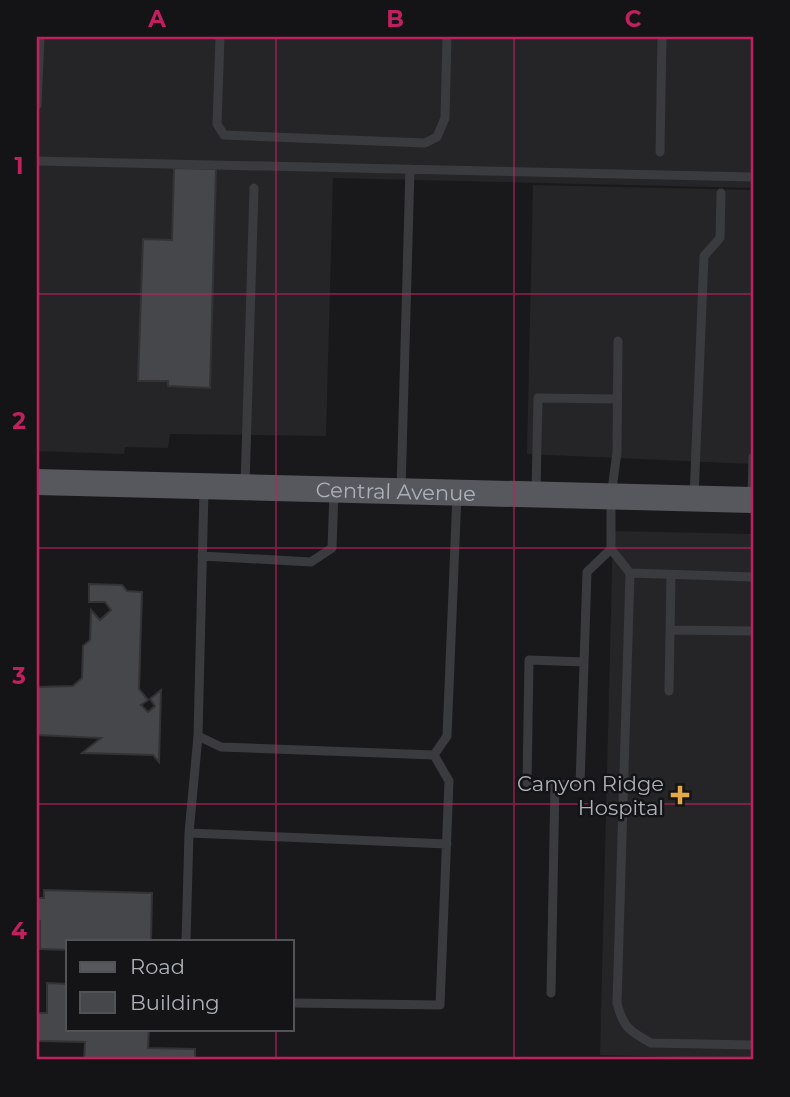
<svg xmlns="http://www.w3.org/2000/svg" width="790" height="1097" font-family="Montserrat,sans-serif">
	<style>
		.built { fill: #252527 }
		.building { fill: #46474a; stroke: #333336; stroke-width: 2 }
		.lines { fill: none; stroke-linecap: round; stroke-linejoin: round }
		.service { stroke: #3a3b3f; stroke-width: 9 }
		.primary { stroke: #56585e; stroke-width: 26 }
		.grid { fill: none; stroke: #c12060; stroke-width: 2; stroke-opacity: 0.55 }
		.poi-dot { fill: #e4a847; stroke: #141416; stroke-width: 2.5 }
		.labels { text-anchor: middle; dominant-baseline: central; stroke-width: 5; stroke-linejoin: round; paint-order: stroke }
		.street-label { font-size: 21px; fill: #acb1b9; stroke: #141416 }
		.poi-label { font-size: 21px; fill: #acb1b9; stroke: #141416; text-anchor: end }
		.neatline { fill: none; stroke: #c12060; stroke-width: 2.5 }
		.grid-label { font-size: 23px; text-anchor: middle; font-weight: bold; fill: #c12060 }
	</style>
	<rect width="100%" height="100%" fill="#19191b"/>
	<!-- built -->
	<path class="built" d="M37 37H753V188L333 178 326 436 170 434 168 448 125 447 124 454 37 451Z
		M533 185 753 190V464L527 454Z
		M613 531 753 534V1059L600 1055Z"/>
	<!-- building -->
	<path class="building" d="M174 168 216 169 210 388 168 386V381H138L143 239 172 240Z
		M89 584 122 585 127 591 142 592 139 689 148 700 141 705 148 712 155 706 150 699 161 690 159 762 153 755 82 753 101 738 37 735V687L73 686 82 678 83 646 90 640 91 610 100 620 111 610 105 602H89Z
		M44 890 152 893 151 941H68V950L40 949V921H37V898H44Z
		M47 983 68 984V1029H149L148 1048 195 1049V1060H84L85 1042 37 1041V1013H47Z"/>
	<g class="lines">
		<!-- service -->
		<path class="service" d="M220 37 217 124 224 135 425 143 437 137 445 118 447 37
			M37 105 40 37
			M660 152 662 37
			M37 161 753 177
			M618 341 617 452 611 497V549L630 573 617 1003C623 1027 629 1031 651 1043L753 1045
			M245 486 254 188
			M204 490 198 736 221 747 434 755 447 736 457 495
			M401 490 410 169
			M536 492 538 398 617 399
			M694 497 704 256 720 238 721 193
			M752 498 753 457
			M202 556 311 562 332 548 334 491
			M630 573 753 577
			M670 630 753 631
			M584 662 529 660 527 783 580 785 587 572 611 549
			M669 691 671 575
			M189 833 447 844
			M186 941 189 833 198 736
			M551 993 555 784
			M292 1003 440 1005 449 781 434 755"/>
		<!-- primary -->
		<path class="primary" id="s1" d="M37 482 753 500"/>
	</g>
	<!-- grid -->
	<path class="grid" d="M276 37V941M514 37V1060M37 294H753M37 548H753M37 804H753M276 1029V1060"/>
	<!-- markers -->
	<path class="poi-dot" d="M676.5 784.5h7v7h7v7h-7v7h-7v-7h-7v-7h7z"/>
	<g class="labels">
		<!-- street labels -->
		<g class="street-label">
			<text stroke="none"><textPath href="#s1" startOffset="359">Central Avenue</textPath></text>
		</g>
		<!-- poi labels -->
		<g class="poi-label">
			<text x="664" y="783">Canyon Ridge<tspan x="664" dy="24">Hospital</tspan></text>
		</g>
	</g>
	<!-- border -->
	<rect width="790" height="1097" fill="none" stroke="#141416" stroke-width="77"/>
	<!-- legend -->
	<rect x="66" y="940" width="228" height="91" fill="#141416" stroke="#515357" stroke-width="2"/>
	<rect x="80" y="962" width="35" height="10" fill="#56585e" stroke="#515357" stroke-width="2"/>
	<text x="130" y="974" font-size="21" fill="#acb1b9">Road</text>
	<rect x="80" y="992" width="35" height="21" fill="#46474a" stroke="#515357" stroke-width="2"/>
	<text x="130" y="1010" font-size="21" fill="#acb1b9">Building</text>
	<rect x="38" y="38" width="714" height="1020" class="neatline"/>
	<g class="grid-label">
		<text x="157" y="27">A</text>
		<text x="395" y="27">B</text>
		<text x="633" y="27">C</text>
		<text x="19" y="174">1</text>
		<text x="19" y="429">2</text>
		<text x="19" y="684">3</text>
		<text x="19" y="939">4</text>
	</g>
</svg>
